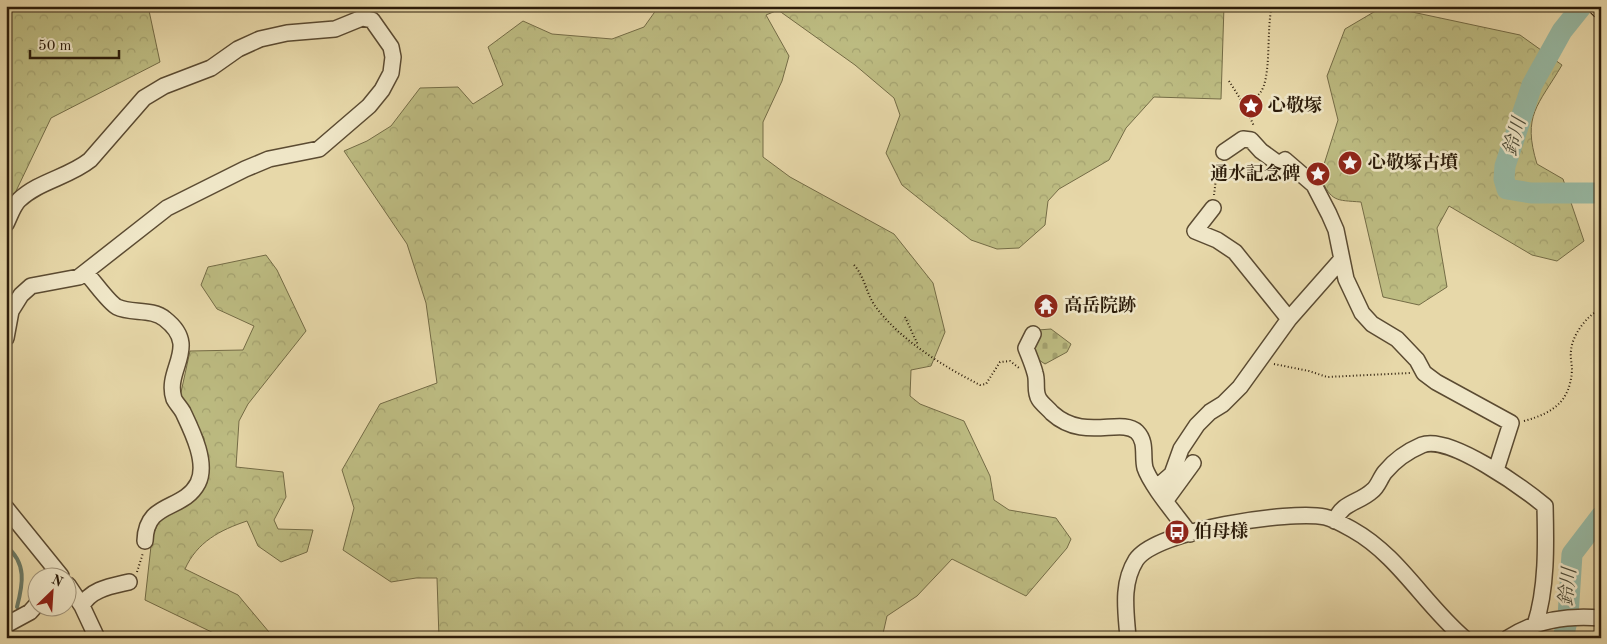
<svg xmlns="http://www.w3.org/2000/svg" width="1607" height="644" font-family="'Old Standard TT','Noto Serif JP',serif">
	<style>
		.forest { fill: url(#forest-crowns); stroke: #746c46 }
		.cemetery { fill: url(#cemetery-stones); stroke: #746c46 }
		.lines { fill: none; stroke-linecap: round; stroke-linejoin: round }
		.stream { stroke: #6c7b67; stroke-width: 4 }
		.river { stroke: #97baa5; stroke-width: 21 }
		.minor-casing { stroke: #5b4b32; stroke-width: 18 }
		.major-casing { stroke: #2c1c0a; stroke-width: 21 }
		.path { stroke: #2c1c0a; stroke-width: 2; stroke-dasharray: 1 2.5; stroke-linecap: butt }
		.minor { stroke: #efe6c7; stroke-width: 15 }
		.major { stroke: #e7d8a9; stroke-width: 19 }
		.labels { text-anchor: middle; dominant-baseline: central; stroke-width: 5; stroke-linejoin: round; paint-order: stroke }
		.poi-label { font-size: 18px; font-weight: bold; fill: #2c1c0a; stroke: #efe6c7; text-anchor: start }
		.water-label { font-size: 19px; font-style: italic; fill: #4c4b38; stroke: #efe6c7 }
	</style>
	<defs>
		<pattern id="forest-crowns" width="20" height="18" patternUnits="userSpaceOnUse" patternTransform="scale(1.25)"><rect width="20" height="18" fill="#bdbc82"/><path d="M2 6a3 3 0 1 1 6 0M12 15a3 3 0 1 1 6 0" fill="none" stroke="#a3a16f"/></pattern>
		<pattern id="cemetery-stones" width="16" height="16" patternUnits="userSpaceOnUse" patternTransform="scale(1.25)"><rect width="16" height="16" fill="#bdbc82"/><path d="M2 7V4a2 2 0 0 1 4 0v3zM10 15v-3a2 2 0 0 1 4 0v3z" fill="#a3a16f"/></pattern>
	</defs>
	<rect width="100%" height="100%" fill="#e7d8a9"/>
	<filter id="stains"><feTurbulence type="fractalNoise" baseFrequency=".004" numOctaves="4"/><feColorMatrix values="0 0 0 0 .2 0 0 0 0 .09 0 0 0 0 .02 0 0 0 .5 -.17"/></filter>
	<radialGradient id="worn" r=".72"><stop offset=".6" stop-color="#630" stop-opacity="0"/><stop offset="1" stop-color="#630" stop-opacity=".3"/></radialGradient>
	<!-- forest -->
	<path class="forest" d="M6 6H148L160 62 51 118 6 212V54L12 40 6 38Z
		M659 6H1224L1221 99 1154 97 1126 128 1109 160 1059 189 1048 201 1045 225 1019 248 997 249 971 240 902 185 886 153 900 115 894 98 855 65 778 10 766 15 789 56 782 81 763 122V157L790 177 894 234 933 283 945 332 931 366 911 370 910 396 920 404 964 421 990 476 994 500 1009 510 1056 518 1071 539 1067 548 1026 596 952 559 917 596 887 616 882 638H439L437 578H416L391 582 343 550 354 508 342 470 380 404 437 383 426 303 407 244 344 151 367 141 391 126 420 88 458 87 473 104 503 85 488 47 523 21 552 34 612 39 644 27Z
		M1384 6 1520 35 1562 65C1538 106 1522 115 1537 164L1563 179 1584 241 1557 261 1532 255 1449 206 1437 228 1447 287 1419 305 1383 297 1361 202C1335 200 1332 202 1320 177L1338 120 1327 76 1345 29Z
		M266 255 277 270 306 331 248 404 239 421 236 467 283 472 286 497 274 520 278 529 313 530 307 552 281 562 258 546 247 521C220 530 197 542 185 569L238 595 274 638H224L145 600 152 537 161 517 200 494 204 438 180 397 190 351 243 350 254 326 217 309 201 285 208 267Z"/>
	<!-- cemetery -->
	<path class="cemetery" d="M1051 329 1071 344 1067 352 1045 364 1036 358 1031 344 1038 330Z"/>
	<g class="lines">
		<!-- stream -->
		<path class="stream" d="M6 546C27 563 23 584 17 607"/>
		<!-- river -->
		<path class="river" d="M1582 6 1562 31 1532 85 1505 166 1504 179 1507 189 1531 193H1601
			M1563 638 1568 617 1572 554 1601 516"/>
		<defs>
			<path id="minor" d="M1224 152 1243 139 1251 140 1261 151 1279 164 1285 160 1314 185 1329 214 1336 230 1346 279 1362 313 1372 324 1397 339 1417 360 1424 373 1436 382 1511 423 1496 470
				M1213 208 1195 231 1217 240 1235 252 1289 319
				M6 224C10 216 13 206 19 200 39 181 69 177 90 160L144 98 164 86 211 68 238 49 260 39 287 33 335 29 362 18 372 20 391 47 393 57 391 73 382 90 369 106 319 149 269 159 245 169 167 208 79 277 31 286 21 295 11 311 6 338
				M86 273C94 281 108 302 117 307 131 314 152 308 165 319 201 347 164 369 174 399 176 403 180 407 183 412 192 431 208 463 198 483 183 512 146 500 145 541
				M1033 334 1026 348C1029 356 1033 365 1035 373 1038 382 1034 391 1039 399 1042 404 1048 408 1052 413 1084 442 1121 417 1137 432 1147 442 1142 456 1145 468 1151 486 1178 517 1190 534
				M1157 487 1172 474 1181 449 1197 425 1210 412 1223 404 1240 387 1289 319 1341 260
				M1166 500 1193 463
				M6 508 61 576
				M1335 521C1342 502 1359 503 1372 491 1378 487 1380 478 1385 472 1394 461 1408 451 1422 445 1449 434 1523 488 1545 506 1546 544 1547 589 1535 625
				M68 585 82 606 97 638
				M82 606C90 589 112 586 129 582
				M6 625 30 612 38 603
				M1128 638C1126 611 1121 584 1136 560 1156 530 1290 510 1325 517 1334 519 1344 525 1353 530 1398 555 1425 605 1464 638
				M1508 638C1536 620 1568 615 1601 618"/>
			<path id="major" d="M1598 6 1601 9"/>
		</defs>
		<!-- minor casing -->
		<use href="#minor" class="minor-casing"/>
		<!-- major casing -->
		<use href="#major" class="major-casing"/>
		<!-- path -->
		<path class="path" d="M1229 81 1243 103 1254 126
			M1243 103C1249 101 1256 98 1260 93 1272 78 1266 29 1272 6
			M1214 195 1218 162
			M854 265C865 277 866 293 875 306 900 340 943 366 980 385L986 384 1000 362 1010 361 1019 368
			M905 317 918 345
			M1274 364 1309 371 1327 377 1410 373
			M1524 421C1553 413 1570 402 1572 370 1572 364 1570 357 1571 351 1572 335 1587 315 1601 309
			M137 572 143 553"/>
		<!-- minor -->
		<use href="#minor" class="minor"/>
		<!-- major -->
		<use href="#major" class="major"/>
	</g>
	<!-- icons -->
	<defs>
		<symbol id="sight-disc" viewBox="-11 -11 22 22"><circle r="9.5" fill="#8f2418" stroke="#efe6c7"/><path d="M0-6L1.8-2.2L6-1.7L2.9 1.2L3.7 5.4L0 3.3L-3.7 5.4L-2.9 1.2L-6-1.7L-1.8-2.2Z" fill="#fff"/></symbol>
		<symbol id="temple-disc" viewBox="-11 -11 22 22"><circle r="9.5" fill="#8f2418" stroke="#efe6c7"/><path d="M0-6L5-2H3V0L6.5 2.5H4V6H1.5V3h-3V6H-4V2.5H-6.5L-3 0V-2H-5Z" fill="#fff"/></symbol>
		<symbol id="bus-disc" viewBox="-11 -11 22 22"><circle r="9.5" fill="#8f2418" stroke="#efe6c7"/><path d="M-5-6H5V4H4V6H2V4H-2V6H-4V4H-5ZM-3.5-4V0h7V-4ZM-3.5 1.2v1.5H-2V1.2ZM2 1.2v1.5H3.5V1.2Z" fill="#fff"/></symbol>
	</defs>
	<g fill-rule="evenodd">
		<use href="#sight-disc" x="1237" y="92" width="28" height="28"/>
		<use href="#sight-disc" x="1336" y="149" width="28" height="28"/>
		<use href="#sight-disc" x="1304" y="160" width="28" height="28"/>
		<use href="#temple-disc" x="1032" y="292" width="28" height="28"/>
		<use href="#bus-disc" x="1163" y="518" width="28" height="28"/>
	</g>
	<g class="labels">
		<!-- poi labels -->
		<g class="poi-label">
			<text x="1268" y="106">心敬塚</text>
			<text x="1368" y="163">心敬塚古墳</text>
			<text x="1300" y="174" text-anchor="end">通水記念碑</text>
			<text x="1064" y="306">高岳院跡</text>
			<text x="1194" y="532">伯母様</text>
		</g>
		<!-- water labels -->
		<g class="water-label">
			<text transform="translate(1516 137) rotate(-74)">鈴川</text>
			<text transform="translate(1569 587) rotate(-84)">鈴川</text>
		</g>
	</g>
	<!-- margin -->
	<rect width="1607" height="644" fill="none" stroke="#e7d8a9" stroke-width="25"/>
	<rect x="8" y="8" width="1592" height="629" fill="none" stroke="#2c1c0a" stroke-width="2.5"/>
	<rect x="12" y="12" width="1582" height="619" fill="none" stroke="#2c1c0a"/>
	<!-- north arrow -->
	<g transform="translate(52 592) rotate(25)"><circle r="24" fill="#efe6c7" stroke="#a1957b"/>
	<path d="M0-4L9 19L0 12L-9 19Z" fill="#8f2418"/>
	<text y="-8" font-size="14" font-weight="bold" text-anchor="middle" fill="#2c1c0a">N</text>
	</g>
	<!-- scale -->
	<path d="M30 50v8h89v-8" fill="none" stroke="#2c1c0a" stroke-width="2.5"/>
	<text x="38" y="50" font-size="15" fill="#2c1c0a" stroke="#efe6c7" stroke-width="4" paint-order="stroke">50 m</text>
	<rect width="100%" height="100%" filter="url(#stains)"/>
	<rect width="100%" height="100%" fill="url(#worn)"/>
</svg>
